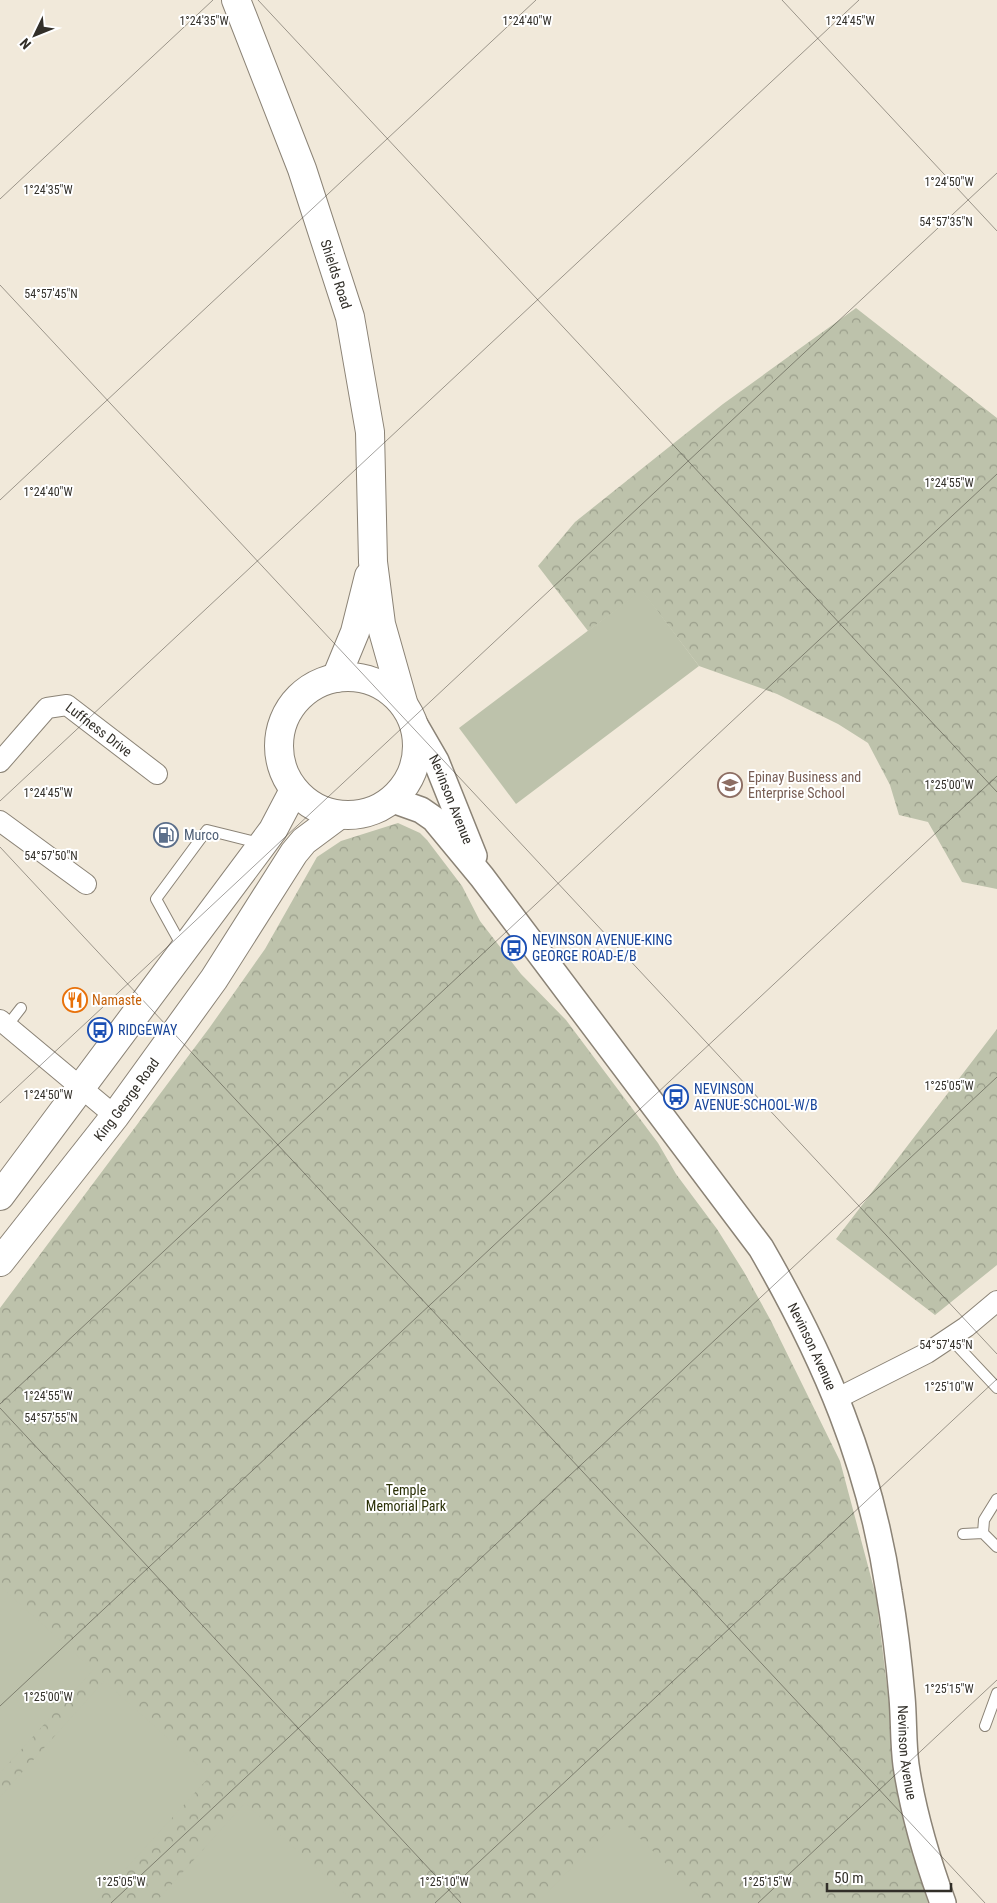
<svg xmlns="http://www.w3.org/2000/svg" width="997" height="1903" font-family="'Roboto Condensed',sans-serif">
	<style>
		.park { fill: url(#park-crowns) }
		.pitch { fill: #bdc2ab }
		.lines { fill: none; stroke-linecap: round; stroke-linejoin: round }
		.service-casing { stroke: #8b8376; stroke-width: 12 }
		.minor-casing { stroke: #8b8376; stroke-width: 22 }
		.tertiary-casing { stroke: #8b8376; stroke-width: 28 }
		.trunk-casing { stroke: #8b8376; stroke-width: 30 }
		.service { stroke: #fff; stroke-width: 10 }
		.minor { stroke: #fff; stroke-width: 20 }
		.tertiary { stroke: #fff; stroke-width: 25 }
		.trunk { stroke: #fff; stroke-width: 28 }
		.ticks { fill: none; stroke: #322f29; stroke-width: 1; stroke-opacity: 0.45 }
		.labels { text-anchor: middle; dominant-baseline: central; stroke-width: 4; stroke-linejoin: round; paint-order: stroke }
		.street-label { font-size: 14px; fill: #322f29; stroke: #fff }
		.education-label { font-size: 14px; fill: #785e54; stroke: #fff; text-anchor: start }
		.service-label { font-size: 14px; fill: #4e5e75; stroke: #fff; text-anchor: start }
		.transit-label { font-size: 14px; fill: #164399; stroke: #fff; text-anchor: start }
		.food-label { font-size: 14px; fill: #c56008; stroke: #fff; text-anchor: start }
		.park-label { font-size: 14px; fill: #2a3006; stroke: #fff }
		.ticks-label { font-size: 12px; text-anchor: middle; fill: #322f29; stroke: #fff; stroke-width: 4; stroke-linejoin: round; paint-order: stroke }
	</style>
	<defs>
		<pattern id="park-crowns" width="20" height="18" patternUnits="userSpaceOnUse" patternTransform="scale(1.25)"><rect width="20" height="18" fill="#bdc2ab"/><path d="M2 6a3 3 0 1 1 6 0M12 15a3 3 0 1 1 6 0" fill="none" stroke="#9a9e8b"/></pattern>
	</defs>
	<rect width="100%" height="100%" fill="#f1e9da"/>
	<!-- park -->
	<path class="park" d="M856 308 997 418V889L962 882 928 822 899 815 890 785 868 743 838 724 777 694 699 666 642 591 588 631 538 566 575 522 723 404Z
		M398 823 420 833 427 840 462 886 480 921 521 974 566 1020 658 1143 676 1174 717 1229 744 1272 771 1321 840 1461 876 1596 903 1817 928 1903H0V1308L210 1027 265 949 317 857 341 841Z
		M997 1029V1265L935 1315 836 1239Z"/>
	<!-- pitch -->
	<path class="pitch" d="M642 590 699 666 516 804 459 728Z
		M0 1586 93 1670 0 1773Z
		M104 1681 210 1776 95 1903H0V1797Z
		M245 1803 351 1899 347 1903H155Z
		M620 1819 706 1903H537Z"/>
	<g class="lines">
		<defs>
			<path id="service" d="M183 948 156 899 207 830 259 843
				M7 1026 21 1008
				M950 1338 997 1388
				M983 1533 984 1520 997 1499
				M963 1534 983 1533 997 1547
				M985 1726 997 1693"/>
			<g id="minor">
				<path id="s1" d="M0 762 47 708 67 705 157 774"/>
				<path d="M0 821 86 884"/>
				<path d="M0 1020 115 1116"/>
				<path d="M838 1398 927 1353 966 1327 997 1301"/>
			</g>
			<g id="tertiary">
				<path id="s2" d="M414 723 436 761 474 856"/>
				<path id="s3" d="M393 800 421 810 434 819 482 877 761 1248C825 1359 870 1464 889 1592 895 1627 899 1662 902 1697 904 1719 903 1743 906 1765 913 1812 927 1859 943 1903"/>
			</g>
			<g id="trunk">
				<path id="s4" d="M236 0 302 169 350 317 370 432 373 562 381 624 403 702"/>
				<circle cx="348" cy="746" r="69"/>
				<path d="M336 678 355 632 369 576"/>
				<path d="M0 1196 273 830 294 790"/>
				<path id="s5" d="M0 1262 115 1116 214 979 294 853 304 841 339 815"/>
			</g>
		</defs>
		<!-- service casing -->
		<use href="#service" class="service-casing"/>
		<!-- minor casing -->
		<use href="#minor" class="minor-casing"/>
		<!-- tertiary casing -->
		<use href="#tertiary" class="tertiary-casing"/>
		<!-- trunk casing -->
		<use href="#trunk" class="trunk-casing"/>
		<!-- service -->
		<use href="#service" class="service"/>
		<!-- minor -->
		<use href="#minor" class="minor"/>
		<!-- tertiary -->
		<use href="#tertiary" class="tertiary"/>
		<!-- trunk -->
		<use href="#trunk" class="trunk"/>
	</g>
	<!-- ticks -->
	<path class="ticks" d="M258 0 997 792M782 0 997 231M0 199 213 0M0 285 997 1354M0 500 536 0M0 801 859 0M0 847 985 1903M0 1103 997 173M0 1404 997 474M0 1408 461 1903M0 1706 997 776M111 1903 997 1077M435 1903 997 1379M758 1903 997 1680"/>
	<!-- icons -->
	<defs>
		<symbol id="school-ring" viewBox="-11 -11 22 22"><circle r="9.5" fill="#fff" stroke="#8d6e63" stroke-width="1.5"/><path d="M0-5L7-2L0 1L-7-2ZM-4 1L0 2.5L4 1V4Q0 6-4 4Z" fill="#8d6e63"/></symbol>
		<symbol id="fuel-ring" viewBox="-11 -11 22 22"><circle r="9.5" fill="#fff" stroke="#5c6f8a" stroke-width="1.5"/><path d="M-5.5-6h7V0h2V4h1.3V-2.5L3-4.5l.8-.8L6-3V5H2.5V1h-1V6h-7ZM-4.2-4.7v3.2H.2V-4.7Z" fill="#5c6f8a"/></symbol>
		<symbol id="bus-ring" viewBox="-11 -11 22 22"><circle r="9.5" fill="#fff" stroke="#1a4fb4" stroke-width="1.5"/><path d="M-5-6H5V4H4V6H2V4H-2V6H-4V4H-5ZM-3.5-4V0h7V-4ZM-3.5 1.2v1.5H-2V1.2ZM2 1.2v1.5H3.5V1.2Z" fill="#1a4fb4"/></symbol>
		<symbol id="restaurant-ring" viewBox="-11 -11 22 22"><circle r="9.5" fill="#fff" stroke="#e8710a" stroke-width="1.5"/><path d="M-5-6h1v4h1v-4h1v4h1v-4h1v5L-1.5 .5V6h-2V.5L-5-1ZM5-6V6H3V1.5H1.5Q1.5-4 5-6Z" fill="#e8710a"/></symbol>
	</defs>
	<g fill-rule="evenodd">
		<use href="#school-ring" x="716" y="771" width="28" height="28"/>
		<use href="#fuel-ring" x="152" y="821" width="28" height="28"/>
		<use href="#bus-ring" x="500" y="934" width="28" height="28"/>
		<use href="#restaurant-ring" x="61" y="986" width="28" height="28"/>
		<use href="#bus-ring" x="86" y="1016" width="28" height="28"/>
		<use href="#bus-ring" x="662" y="1083" width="28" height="28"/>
	</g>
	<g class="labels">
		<!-- street labels -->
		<g class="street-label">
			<text stroke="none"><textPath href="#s4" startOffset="292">Shields Road</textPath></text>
			<text stroke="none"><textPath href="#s1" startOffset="132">Luffness Drive</textPath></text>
			<text stroke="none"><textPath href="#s2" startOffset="85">Nevinson Avenue</textPath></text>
			<text stroke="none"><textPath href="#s5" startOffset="206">King George Road</textPath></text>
			<text stroke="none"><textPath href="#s3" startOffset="696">Nevinson Avenue</textPath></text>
			<text stroke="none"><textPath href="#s3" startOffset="1116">Nevinson Avenue</textPath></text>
		</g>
		<!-- education labels -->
		<g class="education-label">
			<text x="748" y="777">Epinay Business and<tspan x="748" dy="16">Enterprise School</tspan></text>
		</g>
		<!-- service labels -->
		<g class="service-label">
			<text x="184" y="835">Murco</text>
		</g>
		<!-- transit labels -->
		<g class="transit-label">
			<text x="532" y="940">NEVINSON AVENUE-KING<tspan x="532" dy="16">GEORGE ROAD-E/B</tspan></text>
			<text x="118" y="1030">RIDGEWAY</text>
			<text x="694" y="1089">NEVINSON<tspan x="694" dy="16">AVENUE-SCHOOL-W/B</tspan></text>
		</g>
		<!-- food labels -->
		<g class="food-label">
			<text x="92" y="1000">Namaste</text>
		</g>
		<!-- park labels -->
		<g class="park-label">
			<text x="406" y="1490">Temple<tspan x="406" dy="16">Memorial Park</tspan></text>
		</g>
	</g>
	<g class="ticks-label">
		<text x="204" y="25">1°24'35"W</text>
		<text x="527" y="25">1°24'40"W</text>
		<text x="850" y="25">1°24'45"W</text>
		<text x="949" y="186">1°24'50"W</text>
		<text x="48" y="194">1°24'35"W</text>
		<text x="946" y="226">54°57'35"N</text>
		<text x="51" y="298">54°57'45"N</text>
		<text x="949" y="487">1°24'55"W</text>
		<text x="48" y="496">1°24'40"W</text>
		<text x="949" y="789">1°25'00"W</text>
		<text x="48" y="797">1°24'45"W</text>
		<text x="51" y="860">54°57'50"N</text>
		<text x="949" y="1090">1°25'05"W</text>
		<text x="48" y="1099">1°24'50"W</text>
		<text x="946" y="1349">54°57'45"N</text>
		<text x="949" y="1391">1°25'10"W</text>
		<text x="48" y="1400">1°24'55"W</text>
		<text x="51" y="1422">54°57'55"N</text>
		<text x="949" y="1693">1°25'15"W</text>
		<text x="48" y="1701">1°25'00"W</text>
		<text x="121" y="1886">1°25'05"W</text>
		<text x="444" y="1886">1°25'10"W</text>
		<text x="767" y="1886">1°25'15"W</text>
	</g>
	<!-- north arrow -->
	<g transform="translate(35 35) rotate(227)" stroke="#ffffff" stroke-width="4" paint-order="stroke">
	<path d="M0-4L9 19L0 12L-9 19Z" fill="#322f29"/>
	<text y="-8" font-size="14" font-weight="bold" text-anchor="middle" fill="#322f29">N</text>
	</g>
	<!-- scale -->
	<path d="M827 1883v8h124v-8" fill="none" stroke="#322f29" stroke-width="2.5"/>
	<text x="834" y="1883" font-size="15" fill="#322f29" stroke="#ffffff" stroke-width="4" paint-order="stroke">50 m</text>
</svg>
